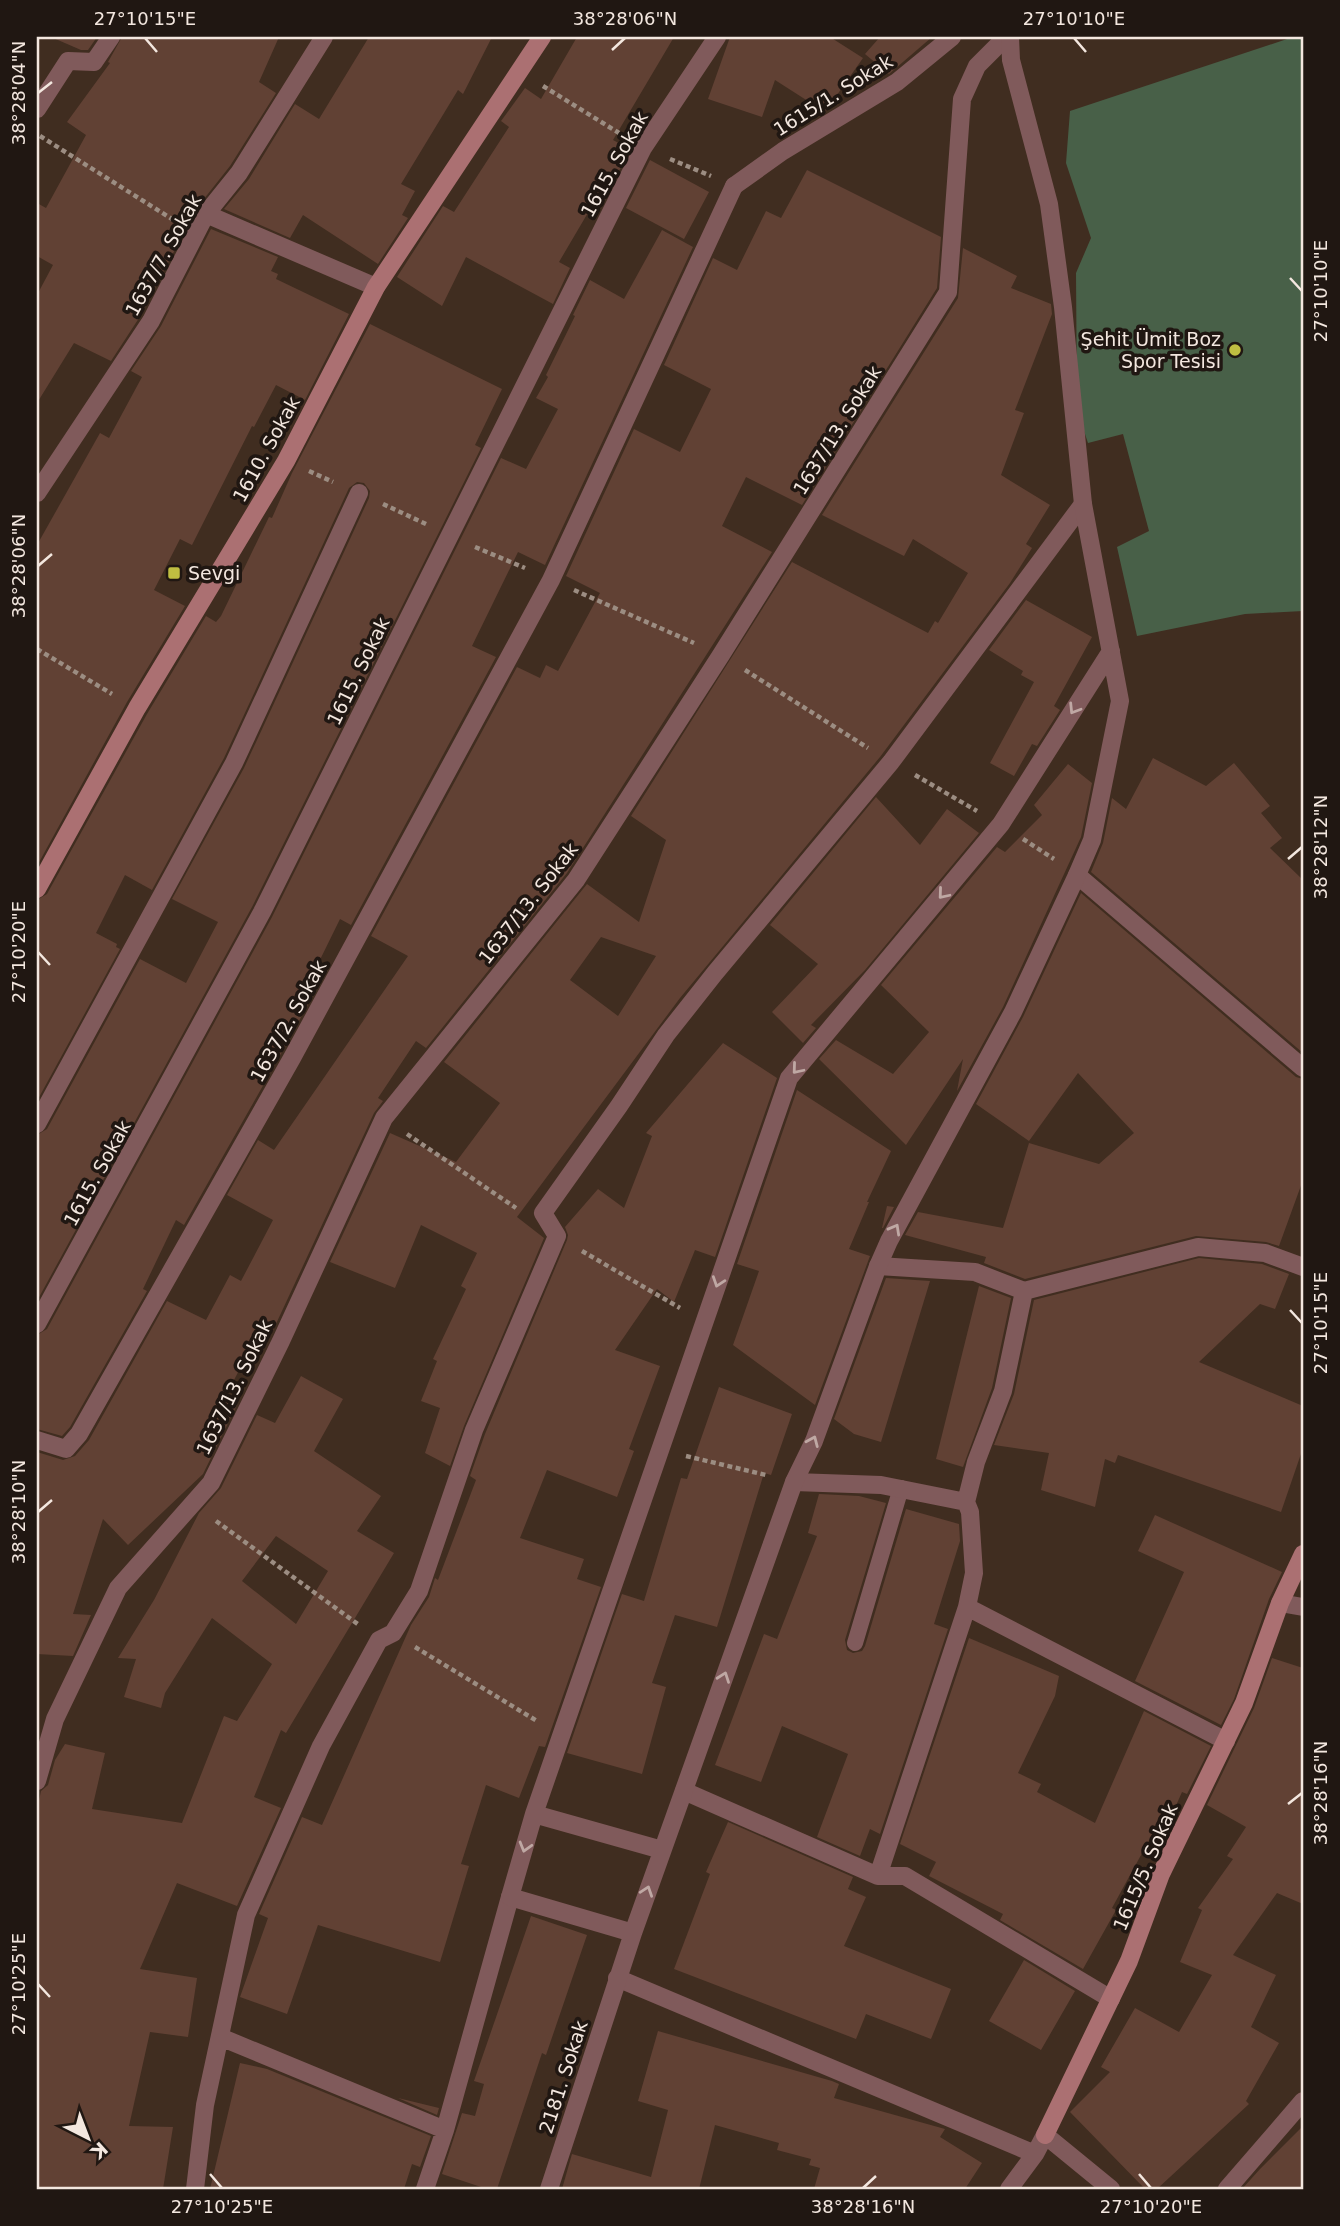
<svg xmlns="http://www.w3.org/2000/svg" width="1340" height="2226" font-family="'DejaVu Sans',sans-serif">
	<style>
		.green { fill: #486048 }
		.building { fill: #614134; fill-rule: evenodd }
		.lines { fill: none; stroke-linecap: round; stroke-linejoin: round }
		.path { stroke: #9c8d82; stroke-width: 4.5; stroke-dasharray: 5 3.5; stroke-linecap: butt }
		.service { stroke: #805a5b; stroke-width: 16 }
		.minor { stroke: #805a5b; stroke-width: 18 }
		.tertiary { stroke: #805a5b; stroke-width: 18 }
		.secondary { stroke: #ab7072; stroke-width: 18 }
		.oneway { stroke: #bfa8a4 }
		.ticks { fill: none; stroke: #f3e7df; stroke-width: 2.5 }
		.poi-dot { fill: #bfbe41; stroke: #201712; stroke-width: 2.5 }
		.labels { text-anchor: middle; dominant-baseline: central; stroke-width: 7; stroke-linejoin: round; paint-order: stroke }
		.street-label { font-size: 19px; fill: #f3e7df; stroke: #201712 }
		.poi-label { font-size: 19px; fill: #f3e7df; stroke: #201712; text-anchor: end }
		.neatline { fill: none; stroke: #f3e7df; stroke-width: 2.5 }
		.ticks-label { font-size: 18px; text-anchor: middle; fill: #f3e7df }
	</style>
	<rect width="100%" height="100%" fill="#402d20"/>
	<!-- green -->
	<path class="green" d="M1293 37H1303V611L1245 614 1137 636 1117 547 1149 531 1123 434 1088 443 1077 410 1076 273 1091 238 1066 163 1070 111Z"/>
	<!-- building -->
	<path class="building" d="M51 37H97L88 50H81Z
		M122 37H279L259 82 276 93 230 166 196 209 141 315 111 361 74 343 37 403V295L53 265 37 256V203L46 208 86 135 67 122 110 63 108 62Z
		M369 37H492L463 94 458 90 401 184 415 191 402 215 408 218 378 264 303 215 290 238 224 209 249 179 295 104 319 119Z
		M577 37H674L613 140 630 149 606 197 599 194 559 262 570 268 553 304 466 257 442 306 397 277 443 206 454 212 509 127 501 121 525 88 541 99Z
		M730 37H830L863 58 825 112 775 80 762 117 708 99Z
		M880 37H932L889 74 865 54Z
		M650 160 709 192 684 239 626 208Z
		M807 170 941 237 937 288 802 505 746 477 722 526 772 552 567 873 426 1048 416 1041 378 1098 383 1101 374 1113 275 1326 265 1346 255 1340 224 1399 237 1405 203 1474 128 1545 103 1519 73 1614 91 1615 73 1656 37 1654V1452L63 1460 75 1456 89 1440 167 1301 206 1320 230 1275 241 1281 273 1220 227 1195 258 1140 274 1150 408 956 371 936 517 667 540 678 546 665 558 671 600 593 566 576 634 429 680 452 711 389 664 365 713 258 737 270 766 211 781 218Z
		M211 229 278 257 271 271 278 274 276 279 349 314 305 400 276 385 254 427 252 426 192 545 180 539 154 590 185 606 127 702 37 866V545L100 433 109 438 142 377 131 371 161 326Z
		M662 230 693 247 545 565 518 552 472 646 496 657 351 925 340 919 314 972 323 977 282 1052 184 1225 176 1220 143 1289 147 1291 70 1427 62 1436 37 1429V1335L47 1329 272 917 501 458 526 469 558 409 536 398 548 377 546 375 575 316 573 315 590 280 624 299Z
		M963 248 1017 276 1011 288 1051 304 1052 314 1015 410 1024 413 1001 475 1050 505 1026 544 1032 548 1010 583 880 757 680 998 517 1217 544 1238 464 1426 450 1466 425 1453 440 1408 421 1401 437 1361 433 1359 466 1289 461 1286 477 1253 421 1225 395 1288 330 1262 390 1133 456 1162 500 1103 444 1062 587 884 639 922 666 840 631 816 792 562 928 633 935 621 938 623 968 573 913 539 904 556 822 515 958 298ZM601 937 656 956 618 1016 570 980Z
		M370 324 502 389 475 445 481 448 252 907 37 1301V1135L47 1129 140 959 186 983 218 922 172 899 244 768 369 498 370 491 364 483 357 482 349 488 224 758 152 890 125 875 96 933 117 944 116 947 120 949 37 1101V900L47 894 147 714 206 616 216 622 221 616 269 517 272 518 292 473Z
		M1026 600 1092 637 1054 706 1060 710 1037 746 1032 744 1014 776 990 763 1034 682 1021 675 1023 671 989 650Z
		M1153 758 1206 786 1234 763 1270 806 1261 813 1282 838 1270 848 1303 880V1053L1091 872 1103 843 1112 798 1126 809Z
		M1068 764 1092 783 1081 837 1003 1007 957 1091 963 1059 906 1145 819 1059 836 1040 893 1074 929 1032 881 985 997 847 1005 852 1042 815 1034 805Z
		M876 797 920 845 947 809 979 833 865 970 811 1025 816 1028 803 1043 772 1012 818 964 770 925Z
		M1081 893 1296 1077 1303 1079V1180L1279 1246 1266 1242 1196 1236 1025 1279 984 1263 986 1257 905 1235 918 1212 1003 1228 1029 1143 1099 1164 1134 1133 1078 1073 1029 1141 976 1104 1023 1017Z
		M723 1043 777 1078 715 1257 695 1250 674 1302 657 1289 615 1350 660 1366 629 1449 634 1451 617 1497 547 1470 520 1538 584 1559 577 1579 601 1587 545 1747 539 1746 519 1798 486 1785 461 1864 469 1866 440 1962 318 1925 287 2014 240 1997 268 1918 259 1914 302 1817 322 1825 411 1625 429 1597 435 1578 438 1580 476 1480 470 1476 485 1434 567 1240 568 1235 565 1227 598 1189 624 1208 652 1136 646 1133Z
		M797 1090 891 1151 867 1202H869L849 1249 870 1256 815 1405 733 1345 759 1271 737 1264Z
		M887 1206 894 1207 883 1228H882Z
		M1199 1258 1262 1264 1289 1274 1275 1309 1260 1304 1199 1362 1303 1406V1448L1281 1512 1118 1455 1115 1463 1105 1459 1095 1507 1041 1490 1049 1453 994 1445 1014 1394 1034 1300Z
		M886 1278 930 1281 881 1442 854 1434 834 1419Z
		M979 1286 1011 1298 992 1388 963 1467 936 1459Z
		M301 1376 343 1399 314 1451 381 1496 357 1531 394 1553 286 1733 281 1730 254 1797 281 1808 237 1906 177 1883 140 1969 197 1978 188 2037 150 2032 129 2126 173 2127 163 2189H37V1810L41 1791 48 1785 55 1760 65 1744 105 1753 92 1809 182 1823 224 1716 237 1721 272 1664 212 1618 165 1693 161 1708 124 1697 136 1659 118 1658 154 1600 199 1513 221 1488 257 1415 275 1423ZM276 1536 328 1571 296 1624 242 1581Z
		M719 1387 792 1414 771 1475 764 1473 717 1627 675 1615 652 1683 666 1687 642 1774 567 1753 622 1594 644 1601 681 1478 687 1479Z
		M819 1494 859 1496 886 1503 845 1640 847 1650 853 1653 862 1651 865 1646 906 1509 959 1524 960 1541 934 1624 948 1629 880 1834 870 1829 860 1856 817 1837 848 1754 782 1726 761 1782 715 1765 764 1634 777 1639 817 1536 808 1533Z
		M1155 1515 1282 1572 1269 1599 1234 1699 1221 1725 1135 1681 1184 1572 1138 1551Z
		M969 1638 1059 1676 1055 1696 1018 1773 1041 1784 1037 1792 1095 1823 1144 1711 1211 1746 1187 1794 1182 1792 1166 1828 1158 1824 1112 1908 1116 1910 1083 1969 1000 1920 1003 1914 929 1876 936 1862 900 1844Z
		M1272 1658 1303 1668V1904L1277 1893 1233 1955 1276 1975 1251 2027 1279 2043 1246 2101 1249 2104 1157 2189H1145L1070 2112 1110 2072 1101 2067 1135 2008 1179 2032 1212 1975 1180 1962 1202 1910 1198 1908 1233 1859 1227 1856 1246 1827 1207 1805 1254 1708Z
		M728 1822 853 1877 848 1889 866 1897 844 1946 951 1989 931 2039 866 2014 856 2039 674 1969 710 1874 706 1872Z
		M531 1916 587 1935 546 2055 542 2053 497 2189H487L442 2174 462 2113 475 2116 484 2084 474 2081Z
		M1024 1960 1075 1991 1041 2050 989 2021Z
		M658 2031 832 2081 839 2084 834 2098 945 2129 940 2137 982 2163 965 2189H814L820 2168 809 2165 811 2159 777 2150 779 2143 715 2125 699 2189H562L572 2154 651 2177 668 2110 638 2101Z
		M240 2063 267 2069 431 2136 420 2167 412 2164 404 2189H210Z
		M398 2098 439 2108 437 2115Z
		M1303 2126V2189H1242L1260 2169Z"/>
	<g class="lines">
		<!-- path -->
		<path class="path" d="M543 86 619 133
			M40 136 172 219
			M670 159 711 176
			M309 471 333 482
			M383 504 426 524
			M475 547 525 568
			M574 590 694 643
			M37 649 112 694
			M745 670 868 748
			M915 775 977 811
			M1023 839 1054 859
			M407 1134 516 1208
			M582 1251 680 1308
			M686 1456 766 1475
			M216 1521 359 1625
			M415 1647 537 1721"/>
		<!-- service -->
		<path class="service" d="M855 1643 901 1488"/>
		<!-- minor -->
		<path class="minor" d="M37 109 68 61 94 62 111 37
			M206 214 376 287
			M37 493 151 321 206 214 239 173 324 37
			M1077 875 1303 1068
			M37 1124 234 763 359 493
			M878 1266 975 1272 1024 1291 1198 1247 1265 1253 1303 1267
			M37 1324 262 912 643 148 717 37
			M37 1440 66 1449 79 1434 292 1058 551 580 734 186
			M794 1482 881 1485 966 1502
			M967 1607 1226 1741
			M37 1781 55 1719 118 1588 211 1483 281 1341 384 1118 576 880 721 655 948 292 962 99 977 66 1006 37
			M684 1791 878 1876H905L1111 1999
			M878 1876 967 1607 974 1573 970 1512 966 1502 976 1462 1003 1391 1024 1291
			M617 1978 1035 2154
			M220 2037 445 2130
			M195 2189 205 2105 246 1915 321 1746 379 1640 393 1633 419 1591 474 1430 557 1236 543 1213 619 1106 666 1035 715 973 891 762 1083 504
			M425 2189 445 2130 510 1897
			M1009 2189 1035 2154 1045 2135 1111 2189"/>
		<!-- tertiary -->
		<path class="tertiary" d="M734 186 783 151 897 82 952 37
			M1280 1603 1303 1607
			M534 1814 662 1850
			M633 1933 510 1897 534 1814 789 1078 1001 824 1111 651
			M549 2189 633 1933 794 1482 814 1441 878 1266 889 1241 1013 1012 1077 875 1092 840 1120 701 1083 504 1063 307 1049 204 1011 60 1010 37
			M1227 2189 1303 2101"/>
		<!-- secondary -->
		<path class="secondary" d="M37 889 137 708 286 461 376 287 542 37
			M1045 2135 1129 1961 1161 1874 1244 1703 1280 1603 1303 1554"/>
	</g>
	<!-- one-way arrows -->
	<defs><path id="oneway-chevron" d="M-2-3.5L2.5 0L-2 3.5" fill="none" stroke-width="1.6" stroke-linecap="round" stroke-linejoin="round" transform="scale(1.75)"/></defs>
	<g class="oneway">
		<use href="#oneway-chevron" transform="translate(1074 709) rotate(122)"/>
		<use href="#oneway-chevron" transform="translate(943 894) rotate(130)"/>
		<use href="#oneway-chevron" transform="translate(797 1069) rotate(130)"/>
		<use href="#oneway-chevron" transform="translate(895 1229) rotate(-61)"/>
		<use href="#oneway-chevron" transform="translate(718 1282) rotate(109)"/>
		<use href="#oneway-chevron" transform="translate(813 1441) rotate(-67)"/>
		<use href="#oneway-chevron" transform="translate(724 1677) rotate(-70)"/>
		<use href="#oneway-chevron" transform="translate(525 1847) rotate(106)"/>
		<use href="#oneway-chevron" transform="translate(647 1891) rotate(-71)"/>
	</g>
	<!-- ticks -->
	<path class="ticks" d="M145 38 157 52M1074 38 1086 52M612 50 625 38M38 93 52 82M1290 278 1302 291M38 566 52 554M1288 859 1302 847M38 952 50 965M1290 1310 1302 1323M38 1512 52 1500M1288 1804 1302 1793M38 1984 50 1997M210 2174 222 2188M1139 2174 1151 2188M863 2188 876 2176"/>
	<!-- markers -->
	<g class="poi-dot">
		<circle cx="1235" cy="350" r="7"/>
		<rect x="167" y="566" width="14" height="14" rx="3.5"/>
	</g>
	<g class="labels">
		<!-- street labels -->
		<g class="street-label">
			<text transform="translate(833 95) rotate(-32)">1615/1. Sokak</text>
			<text transform="translate(614 164) rotate(-61)">1615. Sokak</text>
			<text transform="translate(163 255) rotate(-61)">1637/7. Sokak</text>
			<text transform="translate(837 430) rotate(-58)">1637/13. Sokak</text>
			<text transform="translate(266 449) rotate(-61)">1610. Sokak</text>
			<text transform="translate(358 671) rotate(-64)">1615. Sokak</text>
			<text transform="translate(528 903) rotate(-52)">1637/13. Sokak</text>
			<text transform="translate(288 1021) rotate(-61)">1637/2. Sokak</text>
			<text transform="translate(97 1173) rotate(-61)">1615. Sokak</text>
			<text transform="translate(234 1387) rotate(-64)">1637/13. Sokak</text>
			<text transform="translate(1145 1867) rotate(-67)">1615/5. Sokak</text>
			<text transform="translate(563 2077) rotate(-72)">2181. Sokak</text>
		</g>
		<!-- poi labels -->
		<g class="poi-label">
			<text x="1221" y="339">Şehit Ümit Boz<tspan x="1221" dy="22">Spor Tesisi</tspan></text>
			<text x="188" y="573" text-anchor="start">Sevgi</text>
		</g>
	</g>
	<!-- border -->
	<rect width="1340" height="2226" fill="none" stroke="#201712" stroke-width="77"/>
	<!-- north arrow -->
	<g transform="translate(88 2138) rotate(138)" stroke="#201712" stroke-width="5" paint-order="stroke">
	<path d="M0-5L12 26L0 18L-12 26Z" fill="#f3e7df"/>
	<text y="-10" font-size="19" font-weight="bold" text-anchor="middle" fill="#f3e7df">K</text>
	</g>
	<rect x="38" y="38" width="1264" height="2150" class="neatline"/>
	<g class="ticks-label">
		<text x="145" y="25">27°10'15"E</text>
		<text x="625" y="25">38°28'06"N</text>
		<text x="1074" y="25">27°10'10"E</text>
		<text transform="translate(19 93) rotate(-90)" y="6">38°28'04"N</text>
		<text transform="translate(1321 291) rotate(-90)" y="6">27°10'10"E</text>
		<text transform="translate(19 566) rotate(-90)" y="6">38°28'06"N</text>
		<text transform="translate(1321 847) rotate(-90)" y="6">38°28'12"N</text>
		<text transform="translate(19 952) rotate(-90)" y="6">27°10'20"E</text>
		<text transform="translate(1321 1323) rotate(-90)" y="6">27°10'15"E</text>
		<text transform="translate(19 1512) rotate(-90)" y="6">38°28'10"N</text>
		<text transform="translate(1321 1793) rotate(-90)" y="6">38°28'16"N</text>
		<text transform="translate(19 1984) rotate(-90)" y="6">27°10'25"E</text>
		<text x="222" y="2213">27°10'25"E</text>
		<text x="863" y="2213">38°28'16"N</text>
		<text x="1151" y="2213">27°10'20"E</text>
	</g>
</svg>
